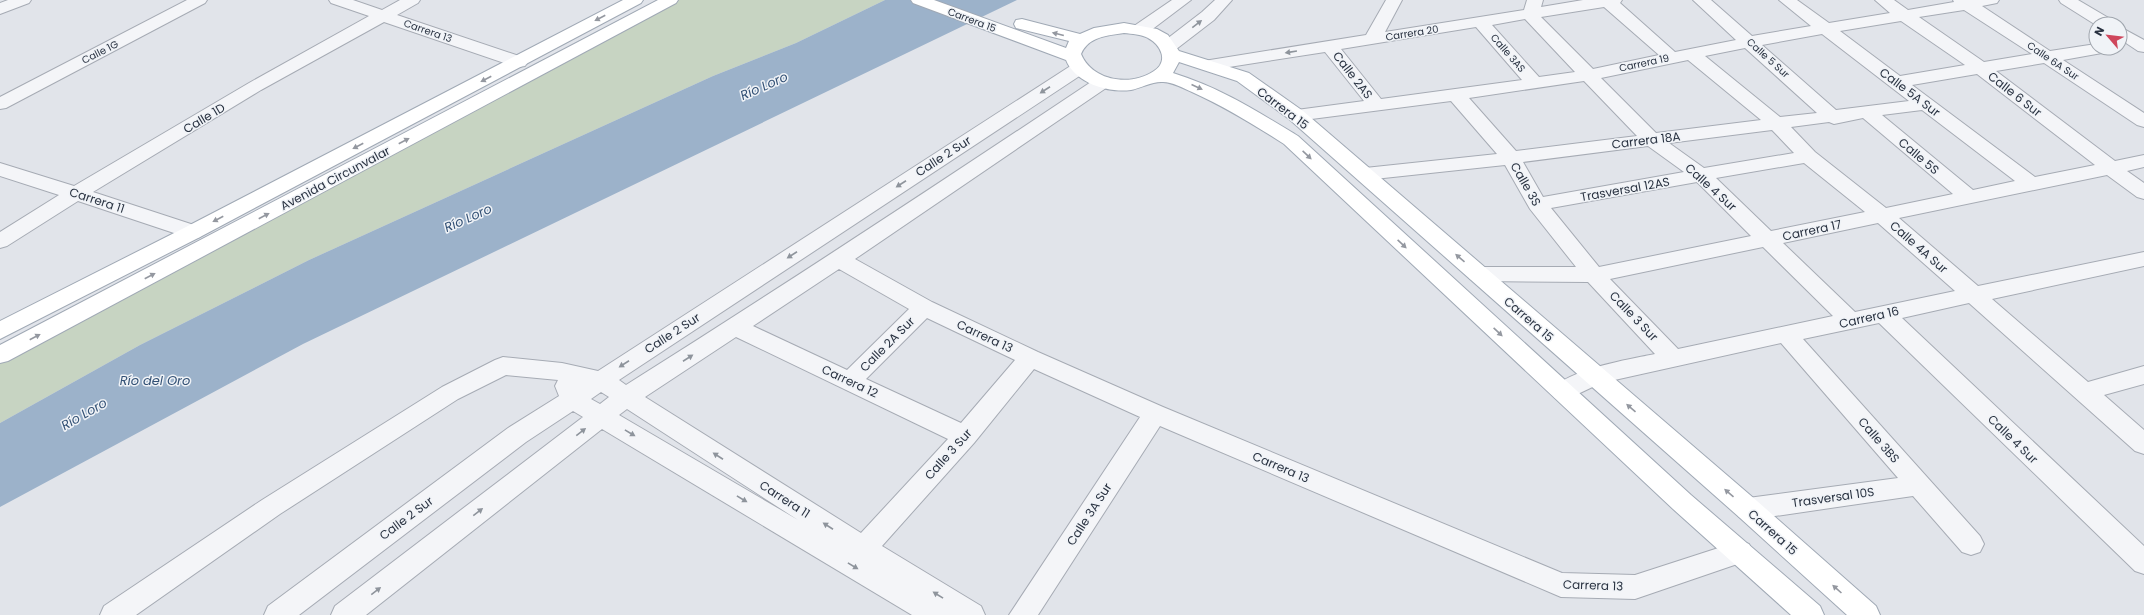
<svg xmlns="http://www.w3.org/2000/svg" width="2144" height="615" font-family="Poppins,sans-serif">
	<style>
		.green { fill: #c7d4c2 }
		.water { fill: #9cb2ca }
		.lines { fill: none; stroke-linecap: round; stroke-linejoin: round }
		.minor-casing { stroke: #a6abb4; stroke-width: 2 }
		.major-casing { stroke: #a0a9b5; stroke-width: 2 }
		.minor { fill: #f4f5f8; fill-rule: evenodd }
		.major { fill: #fff; fill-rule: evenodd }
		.oneway { fill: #9498a0 }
		.oneway2 { fill: #8e949c }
		.labels { text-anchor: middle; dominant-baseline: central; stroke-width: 3; stroke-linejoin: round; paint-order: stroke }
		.far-street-label { font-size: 10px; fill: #293241; stroke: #f0f3f7 }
		.street-label { font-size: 12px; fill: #293241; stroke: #f0f3f7 }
		.water-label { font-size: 13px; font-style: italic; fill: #335175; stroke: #f0f3f7 }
	</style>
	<rect width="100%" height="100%" fill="#e1e4ea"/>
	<!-- green -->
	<path class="green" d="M670 0H885L796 43 713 76 309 260 140 345 0 423V355Z"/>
	<!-- water -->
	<path class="water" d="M885 0H1017L303 344 0 507V423L140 345 309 260 713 76 796 43Z"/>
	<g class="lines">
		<defs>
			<path id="minor" d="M8 0H31L29 3 0 14V3Z
				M187 0H207L205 3 6 108 0 109V97Z
				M329 0H353L382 10 400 0H420L418 3 397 15 525 58 528 62 525 66 519 67 513 66 384 22 261 90 93 192 200 227 203 232 200 237 193 239 186 237 78 201 7 246 0 248V232L59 195 0 176V163L74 186 249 83 369 16 331 3Z
				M1172 0H1191L1146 34H1134L1132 30 1134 26Z
				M1215 0H1232L1214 20 1175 50 1169 51 1163 50 1160 46 1163 42 1202 12Z
				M1386 0H1402L1385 32 1524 10 1527 0H1543L1541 7 1583 0H1622L1620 3 1675 52 1736 40 1693 0H1711L1752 36 1811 26 1779 0H1797L1829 23 1890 13 1875 0H1894L1908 10 1954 2 1953 0H1999L1997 3 1982 6 2050 51 2096 44V48H2111L2108 52 2102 53 2063 60 2144 113V127L2137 125 2044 63 1996 71 2115 161 2144 155V167L2127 171 2144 183V199L2137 197 2107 175 1899 218 1978 286 2144 252V266L1992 299 2088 382 2144 366V384L2104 395 2144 430V454L2135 451 1969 303 1902 318 2144 546V574L2135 571 1879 323 1803 339 1980 536 1984 544 1980 552 1971 555 1962 552 1913 496 1748 520 1739 517 1735 509 1739 501 1748 498 1898 478 1781 343 1601 383 1563 401 1555 398 1551 392C1563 370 1631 359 1655 354L1588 282 1478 281 1470 279 1467 274 1470 269 1478 267H1576L1530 209 1505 165 1365 180 1358 178 1355 174 1358 170 1365 168 1497 154 1451 101 1296 121 1289 119 1287 115 1289 111 1364 101 1325 52 1210 70 1204 69 1201 65 1204 61 1210 60 1366 35ZM1604 7 1659 55 1593 69 1541 17ZM1964 10 2032 54 1984 62 1919 17ZM1525 19 1575 72 1539 77 1492 25ZM1901 21 1965 65 1900 76 1840 31ZM1476 27 1522 80 1381 99 1341 49ZM1822 34 1909 101 1836 110 1762 45ZM1745 48 1817 113 1780 117 1705 56ZM1688 60 1761 120 1656 133 1601 78ZM1977 74 2095 165 2035 177 1912 85ZM1584 81 1637 136 1516 151 1469 98ZM1922 110 2015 181 1973 190 1882 115ZM1863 118 1953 194 1886 208 1815 152 1791 127 1829 122 1834 124ZM1772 130 1794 153 1704 168 1669 143ZM1648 146 1684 172 1543 197 1523 162ZM1804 163 1865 212 1771 231 1716 178ZM1697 182 1751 236 1599 267 1551 208ZM1878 223 1955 291 1855 312 1783 243ZM1763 247 1833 316 1678 349 1610 279Z
				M2059 0H2078L2112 20 2114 24 2096 25 2061 3Z
				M2120 27 2144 40V52L2138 51 2120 39Z
				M1078 64 1084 65 1087 69 1084 73 619 380 626 385C785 285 941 182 1097 78L1103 77 1109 78 1112 82 1109 86 855 259 932 302 1038 352 1163 407 1562 573 1635 575 1740 541 1749 544 1753 552 1749 560 1635 599 1561 597 1160 426 1038 615H1009L1140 417 1034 369 974 443 882 546 981 606 985 615H912L602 429 366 615H331L335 606 583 417 573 411 526 442 299 615H264L268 606 508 428 559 396 555 386 558 380 506 375 458 399 280 514 136 615H100L104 606 262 500 442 387 495 360 503 357 562 363 598 371 1072 65ZM839 269 909 309 847 370 753 326ZM927 318 1015 360 961 423 866 379ZM736 337 948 439 861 533 645 397ZM601 392 609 397 600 404 591 399ZM627 409 798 520 619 415Z"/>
			<path id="major" d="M623 0H643L641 3 200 237 0 339V321L186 227Z
				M658 0H678L676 3 8 361 0 363V345Z
				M911 0H934L1066 48 1069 41 1016 28 1014 24 1016 20 1022 19 1080 34 1094 28 1124 23 1157 29 1168 35 1179 51 1249 73 1303 111 1757 501 1876 606 1880 615H1847L1739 517 1289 119 1237 81 1179 62 1173 73C1221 88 1255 110 1298 136L1691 495 1820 606 1824 615H1791L1673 509 1284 144C1253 124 1225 107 1192 92 1183 88 1172 82 1163 82 1153 81 1141 88 1131 90 1108 93 1075 83 1066 60L913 3ZM1124 33C1132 34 1141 34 1148 38 1161 45 1169 61 1154 71 1131 87 1092 81 1081 54 1089 36 1107 36 1124 33Z"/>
		</defs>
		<!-- minor casing -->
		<use href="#minor" class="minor-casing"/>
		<!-- major casing -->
		<use href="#major" class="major-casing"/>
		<!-- minor -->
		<use href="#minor" class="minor"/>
		<!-- major -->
		<use href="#major" class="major"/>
	</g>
	<!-- one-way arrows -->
	<defs><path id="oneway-solid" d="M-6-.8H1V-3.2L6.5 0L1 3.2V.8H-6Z"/></defs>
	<g class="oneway">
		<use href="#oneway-solid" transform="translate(600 18) rotate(152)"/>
		<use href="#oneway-solid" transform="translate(1058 34) rotate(-166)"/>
		<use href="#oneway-solid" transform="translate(486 79) rotate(152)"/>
		<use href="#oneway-solid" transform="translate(1197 87) rotate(24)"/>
		<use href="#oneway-solid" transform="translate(404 141) rotate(-28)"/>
		<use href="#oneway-solid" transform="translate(358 146) rotate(152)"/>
		<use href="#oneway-solid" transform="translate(1307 155) rotate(43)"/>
		<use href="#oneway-solid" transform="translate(264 216) rotate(-28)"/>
		<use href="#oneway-solid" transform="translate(218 219) rotate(152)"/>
		<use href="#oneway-solid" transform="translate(1402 244) rotate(43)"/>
		<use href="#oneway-solid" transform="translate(1460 258) rotate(-139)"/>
		<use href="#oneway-solid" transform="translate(150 276) rotate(-28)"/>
		<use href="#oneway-solid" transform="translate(1498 332) rotate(43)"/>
		<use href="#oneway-solid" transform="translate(35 337) rotate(-28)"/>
		<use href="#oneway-solid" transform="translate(1631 408) rotate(-139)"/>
		<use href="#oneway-solid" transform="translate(1729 493) rotate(-139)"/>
		<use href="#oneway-solid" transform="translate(1837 589) rotate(-138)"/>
	</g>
	<g class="oneway2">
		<use href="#oneway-solid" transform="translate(1197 24) rotate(-38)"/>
		<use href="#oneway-solid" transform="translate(1291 52) rotate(171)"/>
		<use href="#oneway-solid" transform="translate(1045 90) rotate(147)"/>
		<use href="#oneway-solid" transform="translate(901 184) rotate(147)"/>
		<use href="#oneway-solid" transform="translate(792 255) rotate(147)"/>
		<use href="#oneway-solid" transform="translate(688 358) rotate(-33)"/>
		<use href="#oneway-solid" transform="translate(624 364) rotate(147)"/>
		<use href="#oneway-solid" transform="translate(581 432) rotate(-38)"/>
		<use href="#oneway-solid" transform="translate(630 433) rotate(31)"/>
		<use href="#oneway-solid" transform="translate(718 456) rotate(-147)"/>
		<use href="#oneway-solid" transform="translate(742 499) rotate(31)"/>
		<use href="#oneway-solid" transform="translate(478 512) rotate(-38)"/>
		<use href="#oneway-solid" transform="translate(828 526) rotate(-147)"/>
		<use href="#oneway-solid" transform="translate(853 566) rotate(31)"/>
		<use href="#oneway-solid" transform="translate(376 591) rotate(-38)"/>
		<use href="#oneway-solid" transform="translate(938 595) rotate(-148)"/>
	</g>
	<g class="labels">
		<!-- far-street labels -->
		<g class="far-street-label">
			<text transform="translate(972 20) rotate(21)">Carrera 15</text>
			<text transform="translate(428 31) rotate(19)">Carrera 13</text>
			<text transform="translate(1412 33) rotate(-9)">Carrera 20</text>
			<text transform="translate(100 52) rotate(-27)">Calle 1G</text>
			<text transform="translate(1508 53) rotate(49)">Calle 3AS</text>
			<text transform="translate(1768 58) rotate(42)">Calle 5 Sur</text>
			<text transform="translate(2053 61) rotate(34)">Calle 6A Sur</text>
			<text transform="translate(1644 63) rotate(-12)">Carrera 19</text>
		</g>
		<!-- street labels -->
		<g class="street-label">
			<text transform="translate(1353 75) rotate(52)">Calle 2AS</text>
			<text transform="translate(1910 92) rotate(37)">Calle 5A Sur</text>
			<text transform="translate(2015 94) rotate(38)">Calle 6 Sur</text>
			<text transform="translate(1283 108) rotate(37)">Carrera 15</text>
			<text transform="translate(204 118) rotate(-31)">Calle 1D</text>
			<text transform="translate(1646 140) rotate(-7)">Carrera 18A</text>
			<text transform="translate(943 156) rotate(-33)">Calle 2 Sur</text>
			<text transform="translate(1919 156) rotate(40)">Calle 5S</text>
			<text transform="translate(335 178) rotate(-28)">Avenida Circunvalar</text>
			<text transform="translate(1526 184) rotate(60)">Calle 3S</text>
			<text transform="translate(1711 187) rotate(42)">Calle 4 Sur</text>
			<text transform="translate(1625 189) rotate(-10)">Trasversal 12AS</text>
			<text transform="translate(97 200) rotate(18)">Carrera 11</text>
			<text transform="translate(1812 230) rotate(-12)">Carrera 17</text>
			<text transform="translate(1919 247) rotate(41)">Calle 4A Sur</text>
			<text transform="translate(1634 316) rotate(46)">Calle 3 Sur</text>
			<text transform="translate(1869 317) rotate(-13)">Carrera 16</text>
			<text transform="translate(1529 319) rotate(41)">Carrera 15</text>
			<text transform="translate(672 333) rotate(-33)">Calle 2 Sur</text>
			<text transform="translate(985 336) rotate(25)">Carrera 13</text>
			<text transform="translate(887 344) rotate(-45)">Calle 2A Sur</text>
			<text transform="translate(850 381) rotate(25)">Carrera 12</text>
			<text transform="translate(2013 439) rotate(44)">Calle 4 Sur</text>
			<text transform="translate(1879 440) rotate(49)">Calle 3BS</text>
			<text transform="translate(948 454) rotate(-48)">Calle 3 Sur</text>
			<text transform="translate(1281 467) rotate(23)">Carrera 13</text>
			<text transform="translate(1833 497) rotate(-8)">Trasversal 10S</text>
			<text transform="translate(785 499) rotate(33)">Carrera 11</text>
			<text transform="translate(1089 514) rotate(-57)">Calle 3A Sur</text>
			<text transform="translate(406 518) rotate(-37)">Calle 2 Sur</text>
			<text transform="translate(1773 532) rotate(42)">Carrera 15</text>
			<text transform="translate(1593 585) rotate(2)">Carrera 13</text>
		</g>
		<!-- water labels -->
		<g class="water-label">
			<text transform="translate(764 86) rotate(-24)">Río Loro</text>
			<text transform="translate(468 218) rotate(-24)">Río Loro</text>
			<text x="155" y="380">Río del Oro</text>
			<text transform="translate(84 414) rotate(-30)">Río Loro</text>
		</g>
	</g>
	<!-- north arrow -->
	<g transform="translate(2108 36) rotate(298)"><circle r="19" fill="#f0f3f7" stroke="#a0a6ae"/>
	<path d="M0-3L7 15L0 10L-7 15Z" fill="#cf465c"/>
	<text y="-6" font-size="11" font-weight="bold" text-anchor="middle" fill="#293241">N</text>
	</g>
</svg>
